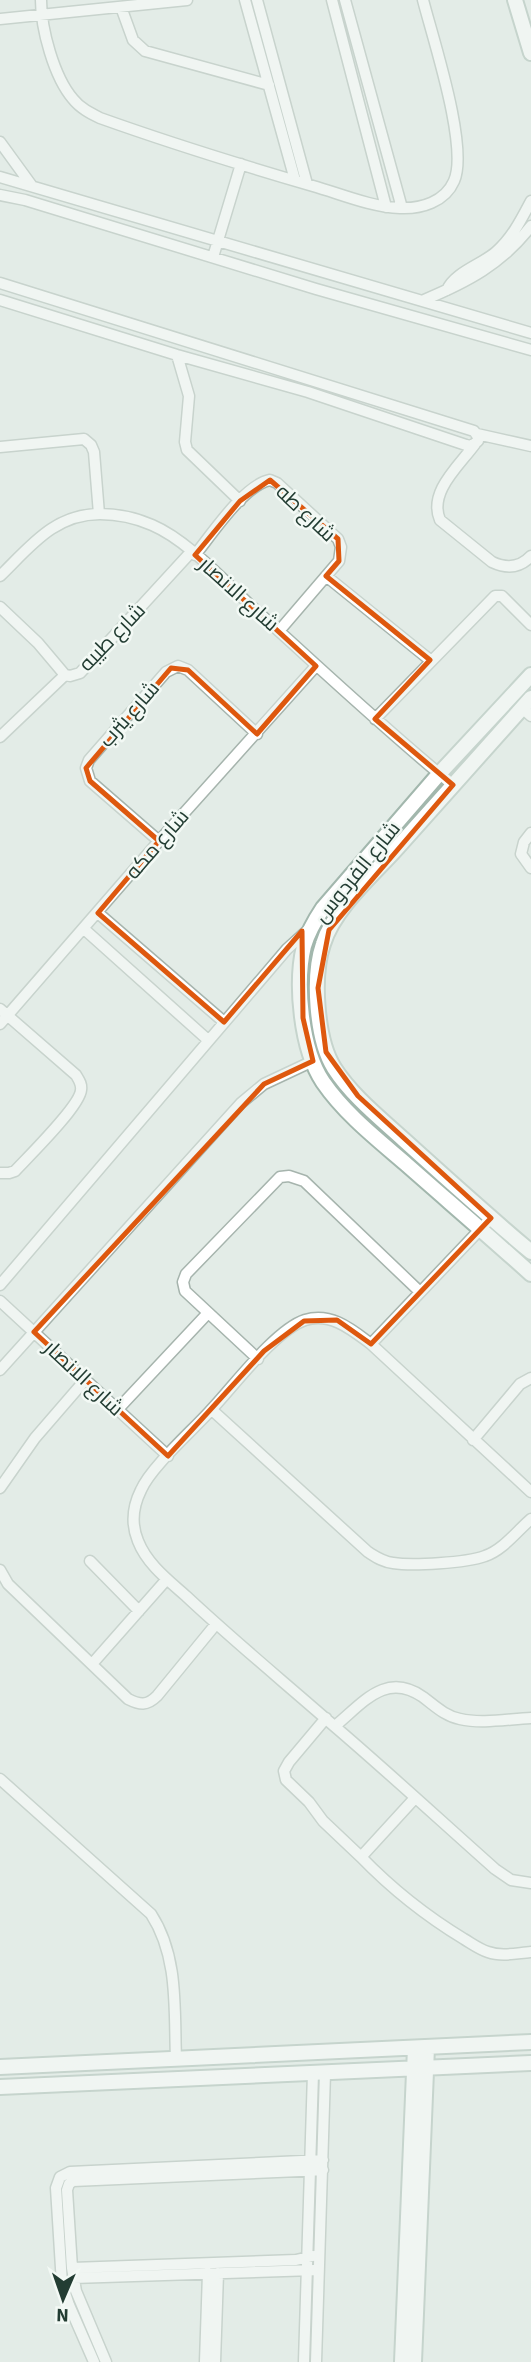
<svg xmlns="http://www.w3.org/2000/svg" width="531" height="2362" font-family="'Source Sans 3',Cairo,sans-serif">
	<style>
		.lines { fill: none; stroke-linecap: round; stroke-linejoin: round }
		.street-casing { stroke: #a6b4ad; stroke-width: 13 }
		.secondary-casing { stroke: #a2b7ad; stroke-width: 18 }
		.street { stroke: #fff; stroke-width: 10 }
		.secondary { stroke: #fff; stroke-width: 14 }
		.marked { fill: none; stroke: #de580e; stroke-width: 5; stroke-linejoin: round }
		.labels { text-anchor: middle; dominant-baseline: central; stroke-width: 5; stroke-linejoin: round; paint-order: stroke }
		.street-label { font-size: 21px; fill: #233d33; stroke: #f3f9f5 }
	</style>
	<rect width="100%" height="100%" fill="#e3ece7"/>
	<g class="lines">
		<defs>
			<path id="street" d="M41 0C41 29 54 77 73 99 80 108 90 113 100 118 170 143 241 165 313 186 341 194 371 207 400 208 421 209 445 202 454 181 469 148 433 39 423 0
				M245 0 295 180
				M257 0 307 184
				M332 0 386 207
				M345 0 402 208
				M121 7 133 40 145 51 269 85
				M0 19 187 0
				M0 142 32 186
				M0 177 531 333
				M0 195 25 200 316 289 531 350
				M213 257 241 164
				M0 283 474 431 478 437V441L471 446 466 445 308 392 177 355 0 300
				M447 290C455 272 481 265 496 252 512 238 521 220 531 201
				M424 300C467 282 502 264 531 226
				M177 355 189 396 185 442 187 450 240 501
				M477 434 531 446
				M475 444C459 466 428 492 440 520L492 562C507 569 520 568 531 556
				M0 447 84 439 91 445 94 452 99 514
				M195 555C212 534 244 485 270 480L277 483 338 539 341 547 339 561 279 631
				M0 576C30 547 54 514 100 514 117 514 136 518 152 525 187 540 222 579 250 605 318 666 383 728 453 785
				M326 576 430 660
				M0 607 38 643 65 675 70 676 80 673 191 552
				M522 708 531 716
				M375 719 495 596H502L531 625
				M0 737 65 675
				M531 833 524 842 521 854 531 868
				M159 841 90 781 86 768 89 760 166 672 178 666 188 670 257 734
				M98 913 224 1022
				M84 929 208 1040
				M0 1009 76 1075C79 1080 82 1084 81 1090 80 1106 28 1157 15 1171L9 1173H0
				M0 1024 159 841 316 666
				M0 1285 287 949 309 929
				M0 1301 168 1456
				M371 1344 491 1218
				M258 1359 185 1291 183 1282 186 1274 280 1177 289 1176 304 1181 419 1291
				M0 1370 241 1103 264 1084 313 1061
				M118 1409 208 1313
				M212 1410 368 1552C376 1557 383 1562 393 1563 412 1566 466 1563 485 1556 503 1550 517 1531 531 1519
				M473 1440 520 1384 531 1378
				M0 1488 35 1438 86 1379
				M531 1492 371 1344C351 1329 331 1312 305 1320 275 1330 233 1387 210 1411 192 1431 151 1467 141 1490 133 1506 131 1524 138 1541 147 1564 168 1580 186 1596 234 1641 284 1682 333 1725 388 1772 441 1821 495 1869L511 1880 531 1883
				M90 1561 139 1611
				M0 1570 8 1584 128 1699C140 1705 147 1706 157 1696L216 1624
				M92 1664 167 1579
				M326 1718 289 1762 284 1771 286 1780 309 1802 323 1821 361 1857
				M335 1726C363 1703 386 1671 423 1697 435 1706 445 1716 460 1719 482 1724 508 1719 531 1718
				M0 1779 151 1914C179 1957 174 2010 176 2059
				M415 1798 361 1857C392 1889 426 1916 464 1939 471 1943 479 1949 488 1952 502 1957 517 1953 531 1952
				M72 2268 296 2260 313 2256
				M73 2278 314 2270
				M94 2362 69 2305 62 2284 56 2188 60 2177 70 2172 323 2160
				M106 2362 76 2291 72 2268 67 2190 69 2184 73 2181 323 2170
				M205 2362 208 2273
				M215 2362 218 2273
				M304 2362 313 2073
				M316 2362 325 2073"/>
			<path id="secondary" d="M515 0 531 53
				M531 675 439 774 323 908C315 920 308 932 304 946 295 984 301 1049 323 1082 345 1114 377 1139 406 1164 448 1201 490 1237 531 1274
				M531 698C486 748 442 798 397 848 373 875 334 908 323 944 312 976 316 1039 334 1068 352 1096 380 1118 404 1140 446 1178 488 1216 531 1252
				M0 2067 531 2042
				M0 2087 531 2063
				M402 2362 415 2048
				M414 2362 427 2047"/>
		</defs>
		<!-- street casing -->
		<use href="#street" class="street-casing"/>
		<!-- secondary casing -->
		<use href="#secondary" class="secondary-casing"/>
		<!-- street -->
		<use href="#street" class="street"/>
		<!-- secondary -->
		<use href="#secondary" class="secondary"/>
	</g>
	<!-- marked area -->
	<path d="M0 0H531V2362H0ZM270 480 338 539 339 561 326 576 430 660 375 719 453 785 329 930 318 988 326 1052 358 1096 491 1218 371 1344 337 1320 304 1321 264 1351 168 1456 34 1332 264 1084 313 1061 303 1018 302 931 224 1022 98 913 159 841 90 781 86 768 171 668 188 670 257 734 316 666 195 555 240 501Z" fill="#e3ece7" fill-opacity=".55" fill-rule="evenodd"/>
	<path class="marked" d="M270 480 338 539 339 561 326 576 430 660 375 719 453 785 329 930 318 988 326 1052 358 1096 491 1218 371 1344 337 1320 304 1321 264 1351 168 1456 34 1332 264 1084 313 1061 303 1018 302 931 224 1022 98 913 159 841 90 781 86 768 171 668 188 670 257 734 316 666 195 555 240 501Z"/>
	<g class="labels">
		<!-- street labels -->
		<g class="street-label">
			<text transform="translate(306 513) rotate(43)">شارع طه</text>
			<text transform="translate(239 594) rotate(42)">شارع الانصار</text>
			<text transform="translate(112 637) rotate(-46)">شارع طيبه</text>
			<text transform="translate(129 714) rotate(-49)">شارع يثرب</text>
			<text transform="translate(157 844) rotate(-49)">شارع مكه</text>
			<text transform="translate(357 872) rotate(-51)">شارع الفردوس</text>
			<text transform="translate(84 1378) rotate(43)">شارع الانصار</text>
		</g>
	</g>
	<!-- north arrow -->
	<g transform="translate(63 2299) rotate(182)" stroke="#f3f9f5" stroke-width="5" paint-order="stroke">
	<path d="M0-5L12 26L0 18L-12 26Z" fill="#233d33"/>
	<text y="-10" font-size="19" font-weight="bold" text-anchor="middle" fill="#233d33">N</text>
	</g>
</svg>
